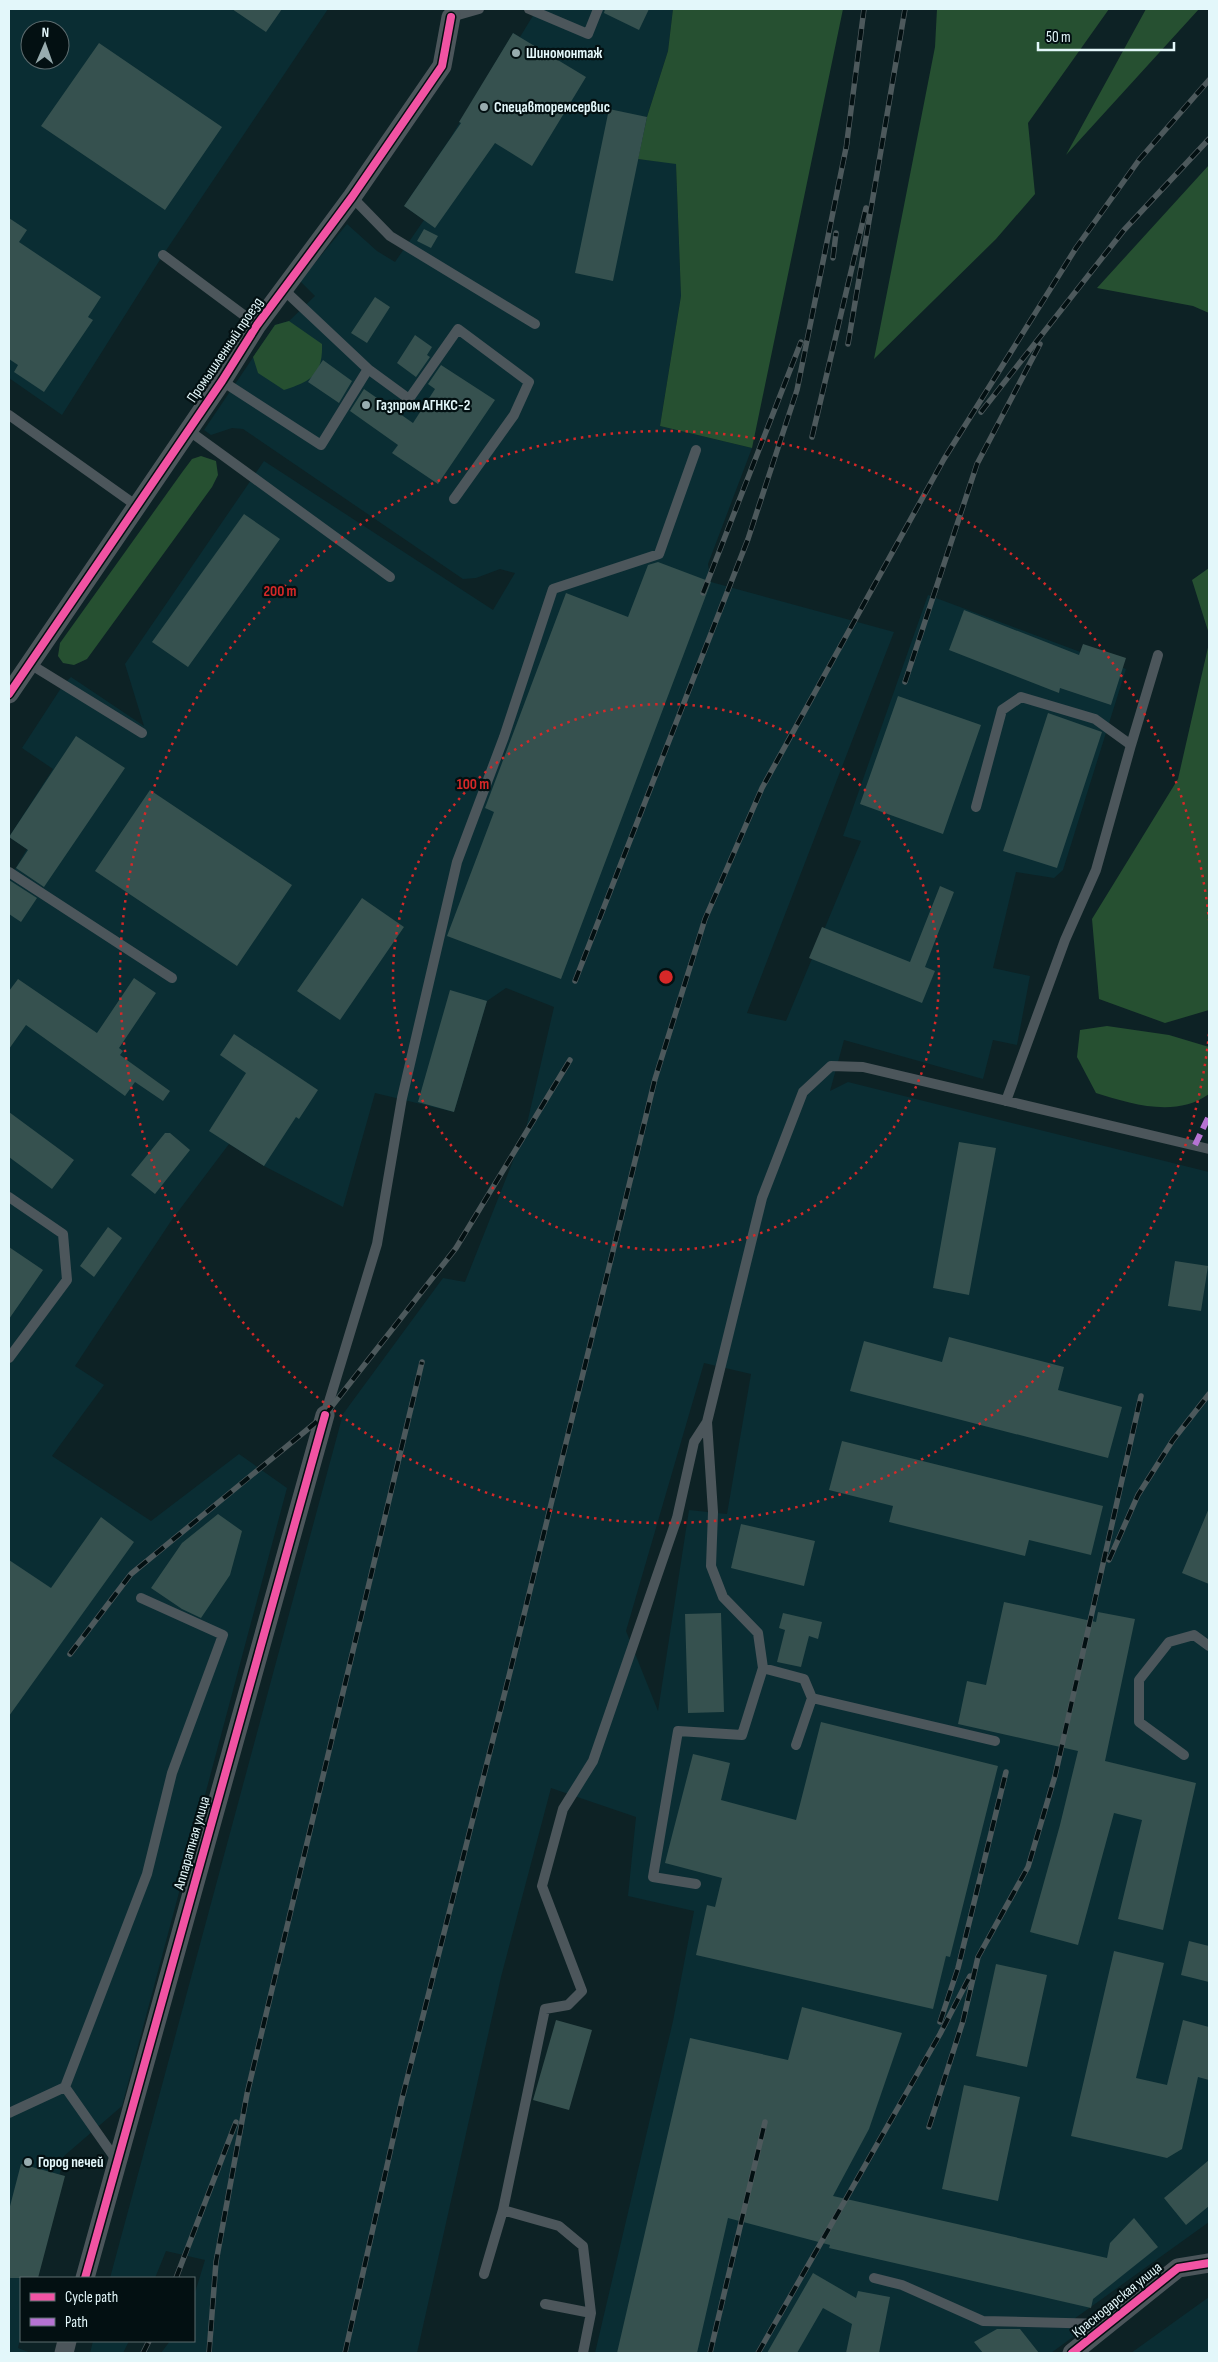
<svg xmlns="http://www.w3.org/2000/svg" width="1218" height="2362" font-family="'Sofia Sans Condensed',sans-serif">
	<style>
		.built { fill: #0a2d33; fill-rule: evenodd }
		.green { fill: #265031 }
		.building { fill: #36514f }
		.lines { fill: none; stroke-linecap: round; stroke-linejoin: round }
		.lane { stroke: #4c565b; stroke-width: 10 }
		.street { stroke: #4c565b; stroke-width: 19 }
		.rail-casing { stroke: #4d595c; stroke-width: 5.5 }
		.rail { stroke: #031012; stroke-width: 4; stroke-dasharray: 11; stroke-linecap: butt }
		.quiet { stroke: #b673d3; stroke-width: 6; stroke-dasharray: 12 6; stroke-linecap: butt }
		.cycleway-casing { stroke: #031012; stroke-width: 11 }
		.cycleway { stroke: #f153a3; stroke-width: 8 }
		.ring { fill: none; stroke: #d62828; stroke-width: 2.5; stroke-dasharray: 2.5 5 }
		.poi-dot { fill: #98acaf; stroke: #031012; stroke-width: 2 }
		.labels { text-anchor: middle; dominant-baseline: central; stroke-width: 4.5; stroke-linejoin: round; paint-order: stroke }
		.poi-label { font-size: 15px; font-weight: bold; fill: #e3f7fa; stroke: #031012; text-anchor: start }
		.street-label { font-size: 15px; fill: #e3f7fa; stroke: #031012 }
		.centre { fill: #d62828; stroke: #031012; stroke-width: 2.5 }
		.ring-label { font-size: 15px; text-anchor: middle; font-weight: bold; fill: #d62828; stroke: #031012; stroke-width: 4.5; stroke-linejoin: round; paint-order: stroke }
	</style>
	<rect width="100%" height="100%" fill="#0d2225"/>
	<!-- built -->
	<path class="built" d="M9 9H328L163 255 62 415 9 378ZM30 30H60V60H30Z
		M537 9H673L668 51 647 117 638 159 676 163 681 296 660 426 752 448 708 564 711 582 894 632 747 1013 786 1021 861 841 843 836 928 595 1126 669 1063 870 1054 878 1016 872 993 968 1030 976 1017 1045 993 1040 983 1079 844 1040 830 1091 848 1082 1209 1172V2222L1074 2319 1077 2334 1051 2353H595L673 2021 694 1911 628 1896 636 1817 551 1788 501 1977 417 2353H161L170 2341H194V2296L205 2260 166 2251 155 2278H110L343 1414 443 1278 465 1282 526 1128 554 1007 506 988 487 1001 454 1112 375 1093 343 1207 264 1166 229 1144 171 1221 75 1366 104 1385 52 1456 151 1521 239 1454 287 1488 122 2106 64 2156 35 2278H21V2334L18 2348 31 2353H9V879L27 849 9 837 53 769 22 748 63 685 71 677 144 726 125 664 264 461 493 610 515 573 500 569 476 578 463 579 243 429 232 428 211 435 204 430 275 325 289 321 315 296 300 281 347 224 377 251 395 262 424 220 404 206 451 137 513 33 520 37ZM704 1363 751 1374 727 1514 689 1510 658 1711 626 1631Z
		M1209 2297V2353H1131Z
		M93 2341H129L123 2353H90Z"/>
	<!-- green -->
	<path class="green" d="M673 9H843L752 448 660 426 681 296 676 164 638 159 647 117 668 51Z
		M937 9H1109L1028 123 1035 194 996 239 874 359 935 47Z
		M1146 9H1199L1066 155Z
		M1209 165V313L1193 306 1097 288Z
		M289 321 322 344C323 375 311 381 284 390L258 373 253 357 275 325Z
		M201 456 216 461 218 475 212 487 87 659 74 665 63 663 58 656 60 643 183 471 192 459Z
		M1209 568V634L1192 580Z
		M1209 643V1010L1165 1023 1099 999 1092 919 1178 779Z
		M1107 1026 1169 1035 1209 1047V1094C1176 1118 1131 1104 1096 1093L1077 1057 1080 1030Z"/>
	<!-- building -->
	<path class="building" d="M232 9H282L266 32Z
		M605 9H649L639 30 604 13Z
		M513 33 586 77 532 166 495 143 435 228 404 206 461 123 459 122Z
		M99 43 222 127 165 210 41 126Z
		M609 109 647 117 613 281 575 273Z
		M9 218 27 230 19 242 101 297 88 317 93 320 44 392 14 372 18 365 9 359Z
		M424 229 438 236 431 248 417 241Z
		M375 297 390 307 367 343 351 333Z
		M415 335 432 347 427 355 430 357 416 377 397 363Z
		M323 360 352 381 339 403 308 382Z
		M441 365 495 400 438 484 392 453 398 445 350 411 364 389 413 423 435 389 428 384Z
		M244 514 280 539 188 667 152 642Z
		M658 562 711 582 561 979 447 936 494 812 485 808 566 593 628 617 648 565Z
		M964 610 1079 655 1083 644 1126 658 1111 705 1060 688 1059 693 949 650Z
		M898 696 981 725 943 834 860 804Z
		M1048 713 1102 732 1057 868 1003 851Z
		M76 736 125 768 44 887 16 868 28 850 9 837Z
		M150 790 292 885 237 966 95 871Z
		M9 880 37 898 21 922 9 914Z
		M940 886 954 892 925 967 935 971 922 1003 809 958 822 927 910 962Z
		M362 898 404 927 340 1020 297 991Z
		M134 978 156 993 119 1048 123 1051 120 1055 170 1091 163 1101 135 1082 125 1096 26 1025 9 1049V991L18 979 97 1033Z
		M450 990 487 1001 454 1112 418 1102Z
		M234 1034 318 1090 299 1119 296 1117 264 1166 209 1131 246 1073 220 1055Z
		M9 1112 74 1160 52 1189 9 1157Z
		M165 1133H170L190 1150 155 1194 131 1175Z
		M959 1142 996 1148 969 1295 933 1288Z
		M108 1227 122 1238 94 1277 80 1266Z
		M9 1247 43 1270 9 1319Z
		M1175 1261 1208 1266 1201 1311 1168 1306Z
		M949 1337 1064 1367 1058 1390 1122 1407 1108 1458 850 1391 864 1341 942 1362Z
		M842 1441 1103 1506 1091 1555 1029 1540 1025 1556 889 1522 893 1506 829 1490Z
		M1209 1508V1584L1182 1573Z
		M218 1514 242 1531 230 1575 201 1618 182 1609 151 1588 182 1543Z
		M101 1517 134 1542 9 1716V1560L51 1588Z
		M741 1524 815 1541 804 1586 731 1568Z
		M1004 1602 1096 1622 1098 1612 1135 1619 1105 1761 1196 1783 1163 1930 1118 1919 1142 1820 1114 1813 1078 1945 1030 1932 1060 1825 1078 1751 958 1724 967 1681 986 1685Z
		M721 1613 724 1712 688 1713 685 1614Z
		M783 1613 822 1622 818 1639 809 1636 801 1667 777 1662 785 1630 779 1628Z
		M821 1722 998 1766 950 1957 946 1956 933 2009 696 1955 707 1905 715 1907 722 1878 665 1863 693 1754 730 1763 721 1800 796 1820Z
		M1189 1941 1209 1946V1982L1181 1975Z
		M1114 1951 1164 1963 1136 2078 1167 2085 1183 2020 1209 2027V2080L1198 2077 1182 2149 1167 2158 1071 2136Z
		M996 1964 1047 1975 1027 2067 976 2056Z
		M802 2007 902 2033 869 2129 833 2196 1107 2258 1110 2243 1134 2218 1158 2247 1093 2299 1091 2308 829 2248 830 2245 728 2218 697 2353H617L690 2038 788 2060Z
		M556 2020 592 2030 569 2110 533 2100Z
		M964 2085 1020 2097 998 2201 942 2189Z
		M1209 2160V2206L1186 2225 1164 2198Z
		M21 2164 65 2176 38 2278H9V2210Z
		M813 2273 856 2298 858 2291 890 2297 879 2353H846L852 2324 823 2308 797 2353H767Z
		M997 2329H1020L1039 2353H983L974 2342Z"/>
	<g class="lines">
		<!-- lane -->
		<path class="lane" d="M529 9 588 34 598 9
			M450 15 451 17 479 9
			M352 197 390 236 535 324
			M163 255 257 325
			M368 369 409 399 458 329 529 382 514 415 454 499
			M222 381 321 445 368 369 283 289
			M9 415 137 506
			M188 430 390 577
			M30 664 142 733
			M1131 745 1158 655
			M976 807 1002 710 1021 697 1095 719 1131 745 1096 870 1065 940 1006 1101
			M9 872 172 978
			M9 1197 63 1234 67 1280 9 1358
			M325 1415 377 1244 402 1098 457 862 504 737 553 589 659 554 696 450
			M763 1668 804 1679 812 1698 995 1741
			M796 1745 812 1698
			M1184 1755 1139 1722V1680L1169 1642 1194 1635 1209 1646
			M696 1884 653 1877 678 1731 742 1735 763 1668 758 1633 723 1597 711 1566 713 1512 707 1422
			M9 2113 65 2087
			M117 2161 65 2087 147 1874 172 1773 223 1635 141 1598
			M503 2210 559 2226 583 2246 591 2313 583 2353
			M484 2274 503 2210 545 2009 568 2005 582 1991 542 1886 563 1809 593 1761 677 1518 694 1442 707 1422 762 1198 803 1092 831 1066 863 1067 1209 1149
			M874 2278 902 2285 983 2321 1106 2324
			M545 2304 591 2313"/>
		<!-- street -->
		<path class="street" d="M9 694 222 381 257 325 352 197 442 66 451 17
			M85 2278 325 1415
			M64 2353 67 2341
			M1072 2353 1178 2268 1209 2263"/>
		<defs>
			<path id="rail" d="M846 149 864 9
				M833 258 836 233
				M848 344 905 9
				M981 412 1124 230 1209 139
				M812 437 866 208
				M703 593 801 342
				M905 682 977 464 1040 344
				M575 981 748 539 797 390 847 143
				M1109 1560 1138 1495 1173 1440 1209 1394
				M70 1654 131 1574 325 1415 456 1248 570 1060
				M940 2022 958 1968 1006 1772
				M929 2127 963 2021 978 1957 1028 1867 1055 1776 1141 1396
				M176 2278 236 2122
				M143 2353 149 2341
				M209 2353 216 2262 247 2094 422 1362
				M345 2353 402 2099 509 1676 655 1079 705 919 762 788 944 459 1076 248 1139 160 1209 80
				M710 2353 765 2122
				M758 2353 940 2034 970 1976"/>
		</defs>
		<!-- rail casing -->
		<use href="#rail" class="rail-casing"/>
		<!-- rail -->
		<use href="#rail" class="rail"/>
		<!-- quiet -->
		<path class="quiet" d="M1195 1145 1209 1116"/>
		<defs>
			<path id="cycleway" d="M9 694 222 381 257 325 352 197 442 66 451 17
				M85 2278 325 1415
				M1072 2353 1178 2268 1209 2263"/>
		</defs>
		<!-- cycleway casing -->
		<use href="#cycleway" class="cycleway-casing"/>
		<!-- cycleway -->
		<use href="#cycleway" class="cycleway"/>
	</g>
	<!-- distance rings -->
	<g class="ring">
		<circle cx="666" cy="977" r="273"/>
		<path d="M1209 1034A546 546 0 1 1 1209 920"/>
	</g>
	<!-- markers -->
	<g class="poi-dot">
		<circle cx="516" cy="53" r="5"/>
		<circle cx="484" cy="107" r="5"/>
		<circle cx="366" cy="405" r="5"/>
		<circle cx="28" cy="2162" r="5"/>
	</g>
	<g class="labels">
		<!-- poi labels -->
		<g class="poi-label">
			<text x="526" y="53">Шиномонтаж</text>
			<text x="494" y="107">Спецавторемсервис</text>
			<text x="376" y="405">Газпром АГНКС-2</text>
			<text x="38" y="2162">Город печей</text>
		</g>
		<!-- street labels -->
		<g class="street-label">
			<text transform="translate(225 350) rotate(-56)">Промышленный проезд</text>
			<text transform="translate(192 1843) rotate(-74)">Аппаратная улица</text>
			<text transform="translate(1117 2300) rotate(-39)">Краснодарская улица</text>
		</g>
	</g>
	<circle cx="666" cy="977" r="8" class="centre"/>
	<g class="ring-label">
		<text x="280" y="596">200 m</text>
		<text x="473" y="789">100 m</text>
	</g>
	<!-- border -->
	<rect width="1218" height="2362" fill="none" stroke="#e3f7fa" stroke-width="20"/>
	<!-- legend -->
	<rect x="20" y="2277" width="175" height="65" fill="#031012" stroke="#5d6c6f"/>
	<rect x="30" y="2293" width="25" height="8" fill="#f153a3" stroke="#5d6c6f"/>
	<text x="65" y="2302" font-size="15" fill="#e3f7fa">Cycle path</text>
	<rect x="30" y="2318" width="25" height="8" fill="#b673d3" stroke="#5d6c6f"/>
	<text x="65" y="2327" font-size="15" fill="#e3f7fa">Path</text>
	<!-- north arrow -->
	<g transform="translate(45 45) rotate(2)"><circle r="24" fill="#031012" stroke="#5d6c6f"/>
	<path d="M0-4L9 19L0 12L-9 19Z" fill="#98acaf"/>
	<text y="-8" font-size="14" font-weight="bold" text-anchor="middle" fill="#e3f7fa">N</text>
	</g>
	<!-- scale -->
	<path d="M1038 42v8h136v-8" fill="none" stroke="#e3f7fa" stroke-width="2.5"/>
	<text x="1046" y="42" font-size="15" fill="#e3f7fa" stroke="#031012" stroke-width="4" paint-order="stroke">50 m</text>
</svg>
